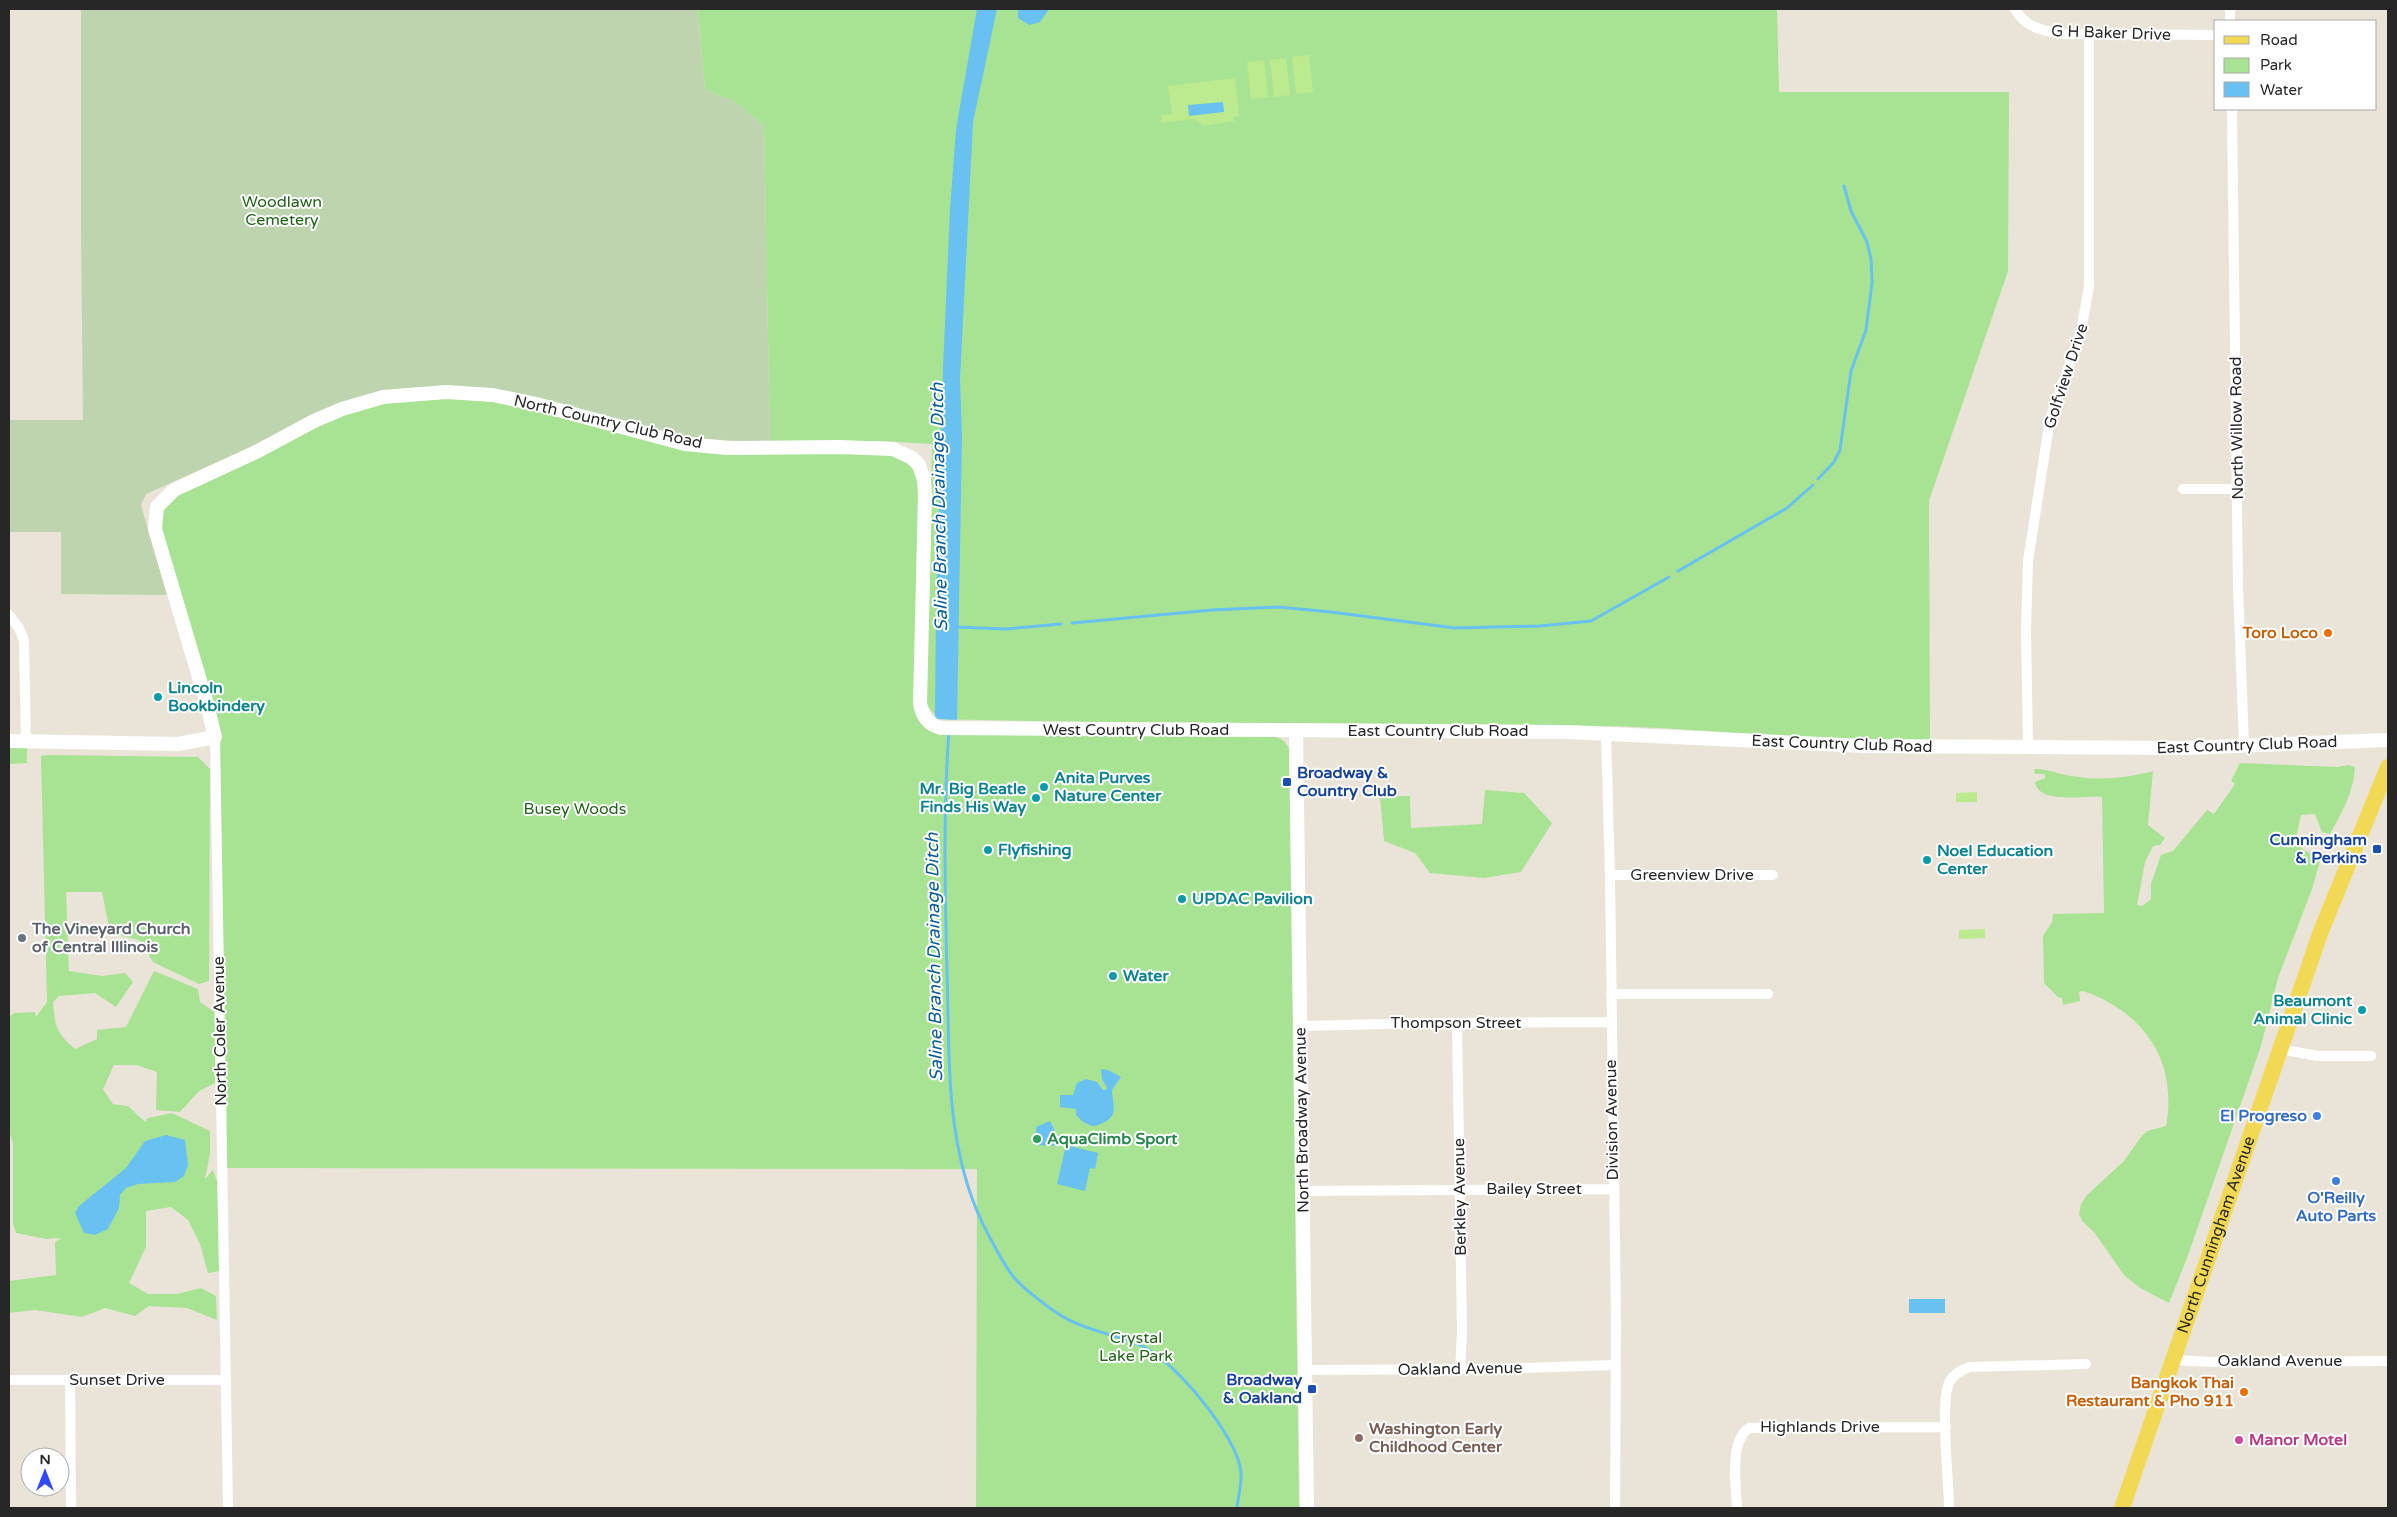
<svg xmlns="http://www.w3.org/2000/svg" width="2397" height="1517" font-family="'Varela Round',sans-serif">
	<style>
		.green { fill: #a8e393 }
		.cemetery { fill: #bed4af }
		.pitch { fill: #bcea8e }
		.water { fill: #68c1f0 }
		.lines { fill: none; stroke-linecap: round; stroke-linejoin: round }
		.stream { stroke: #68c1f0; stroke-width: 3 }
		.street { stroke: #fff; stroke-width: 10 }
		.secondary { stroke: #fff; stroke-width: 14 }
		.primary { stroke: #f2d955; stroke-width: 16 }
		.food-dot { fill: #e8710a; stroke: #fff; stroke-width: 2 }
		.culture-dot { fill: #0f9aa8; stroke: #fff; stroke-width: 2 }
		.transit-dot { fill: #1a4fb4; stroke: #fff; stroke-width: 2 }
		.worship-dot { fill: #6b7280; stroke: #fff; stroke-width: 2 }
		.shop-dot { fill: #3f7fe0; stroke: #fff; stroke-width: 2 }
		.leisure-dot { fill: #2e9e5b; stroke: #fff; stroke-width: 2 }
		.education-dot { fill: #8d6e63; stroke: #fff; stroke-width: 2 }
		.hotel-dot { fill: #d1479c; stroke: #fff; stroke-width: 2 }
		.labels { text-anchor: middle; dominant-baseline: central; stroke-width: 4; stroke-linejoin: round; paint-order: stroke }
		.street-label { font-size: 16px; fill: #272727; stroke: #fff }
		.park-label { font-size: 16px; fill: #226318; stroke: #fff }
		.food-label { font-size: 16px; font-weight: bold; fill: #c56008; stroke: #fff; text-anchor: end }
		.culture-label { font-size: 16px; font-weight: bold; fill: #0d838f; stroke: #fff; text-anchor: start }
		.transit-label { font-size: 16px; font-weight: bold; fill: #164399; stroke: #fff; text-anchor: end }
		.worship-label { font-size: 16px; font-weight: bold; fill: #5b616d; stroke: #fff; text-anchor: start }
		.shop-label { font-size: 16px; font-weight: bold; fill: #366cbe; stroke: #fff; text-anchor: end }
		.leisure-label { font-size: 16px; font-weight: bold; fill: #27864d; stroke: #fff; text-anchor: start }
		.education-label { font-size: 16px; font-weight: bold; fill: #785e54; stroke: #fff; text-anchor: start }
		.hotel-label { font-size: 16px; font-weight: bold; fill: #b23c85; stroke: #fff; text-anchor: start }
		.water-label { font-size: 18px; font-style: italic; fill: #0b5d97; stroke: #fff }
	</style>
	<rect width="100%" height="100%" fill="#eae4d8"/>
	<!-- green -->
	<path class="green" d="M698 9H1777L1779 92H2009L2008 271 1929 501 1930 740C1821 743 1711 728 1602 726 1380 722 1159 725 938 719L927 705 926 684 932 444 882 441 770 442 764 126 734 101 705 90Z
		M466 392 685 444 875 448 919 465 920 692 930 724 1272 735 1283 740 1289 748 1299 1508H976L977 1169 222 1168 215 737 163 561 160 501 342 409Z
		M9 747H27V763L9 764Z
		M49 755 198 757 210 769 209 981 199 984 153 962 139 940 122 936 109 927 102 892H66L69 971 102 976 125 973 133 982 116 1007 95 993 59 996 53 1002C55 1026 56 1033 75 1049L97 1039V1030L126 1027 154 971 198 989 200 1002 216 1013 215 1083 199 1091 180 1112 156 1110 157 1072 136 1065H114L103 1089 113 1104 128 1106 145 1122 148 1118 172 1113 210 1131V1154L205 1179 213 1170 217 1181 219 1271 208 1273 200 1244 188 1220 171 1207 146 1211V1247L129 1283 148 1294H177L201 1288 216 1296 217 1320 187 1308 149 1306 135 1316 105 1308 82 1317 35 1310 9 1313V1281L56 1275 55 1242 61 1238 46 1239 16 1233 13 1224V1143L9 1131V1017L14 1013 35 1012 36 1017 47 1002 41 756Z
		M2240 763 2338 767 2348 765 2355 767C2354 791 2342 813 2330 834L2322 832 2315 814 2301 815 2296 838 2303 850 2321 857 2312 889 2278 978 2261 1046 2187 1258 2169 1303 2140 1288 2124 1275 2094 1232 2083 1222 2079 1214 2081 1204 2087 1195 2124 1161 2141 1137 2147 1131 2166 1126C2178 1061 2144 1012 2083 991L2079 992 2080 1001 2063 1005 2062 998 2058 997 2044 983 2043 936 2052 922 2053 914 2104 913 2102 797C2084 795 2039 805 2035 782L2045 778V774H2035L2034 769C2048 769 2058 774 2072 776 2099 781 2127 778 2153 771L2148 825 2165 838 2160 845 2153 846 2145 862 2137 905 2142 906 2151 899V884L2161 855 2173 851 2207 810 2214 814 2235 784 2231 781Z
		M1485 790 1524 793 1552 823 1521 872 1484 878 1430 873 1415 853 1384 841 1380 796H1410L1411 828 1482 824Z"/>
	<!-- cemetery -->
	<path class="cemetery" d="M81 9H698L705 90 734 101 764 126 770 442H748L683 437 582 410 402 389 266 440 146 494 141 505 167 595 61 594V532H9V420H83L81 230Z"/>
	<!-- pitch -->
	<path class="pitch" d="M1309 55 1313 92 1296 94 1292 57Z
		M1286 58 1290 95 1274 97 1270 60Z
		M1264 60 1268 97 1251 99 1247 62Z
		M1235 78 1239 116 1234 117V121L1205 126 1194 119 1161 123V115L1172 114 1168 86Z
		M1977 792V802H1956V793Z
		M1985 929V938L1959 939V930Z"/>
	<!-- water -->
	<path class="water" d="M977 9H997L973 122 960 380 962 436 957 720 938 719 935 716 936 605 943 368 950 209 956 129Z
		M1018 9H1049L1040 22 1029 25 1018 18Z
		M1223 102 1224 112 1189 116 1188 105Z
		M1101 1069 1108 1070 1121 1077 1112 1090C1112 1103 1120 1115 1103 1123 1098 1125 1097 1126 1092 1126L1083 1122 1076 1115V1109L1060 1107V1095H1073L1077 1083 1086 1079 1097 1082 1103 1090H1106L1107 1087 1102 1080Z
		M1050 1121 1056 1133 1054 1146 1037 1145 1036 1127Z
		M166 1135 185 1140 188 1165 184 1176 175 1182 138 1184 126 1188 120 1195 119 1208 108 1229 95 1235 84 1233 75 1213 79 1206 126 1168 145 1141Z
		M1066 1145 1098 1153 1095 1169 1090 1168 1085 1191 1057 1184Z
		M1909 1299H1945V1313H1909Z"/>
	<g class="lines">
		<!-- stream -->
		<path class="stream" d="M1818 479 1834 462 1840 450 1851 371 1866 330 1872 283 1871 259 1867 242 1851 211 1844 186
			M1678 571 1787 508 1813 485
			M1072 623 1212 610 1278 607 1331 612 1455 628 1540 626 1591 621 1669 577
			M956 627 1006 629 1061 624
			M949 731C943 811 945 892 947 972 950 1063 944 1153 989 1236 996 1249 1003 1263 1012 1275 1020 1286 1045 1305 1057 1313 1082 1330 1115 1334 1142 1346 1174 1360 1238 1437 1241 1472 1242 1483 1238 1497 1237 1508"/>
		<!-- street -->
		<path class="street" d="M2015 9C2025 27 2042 31 2062 34L2216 35
			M2230 9V21
			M2232 109 2238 587 2244 746
			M2183 489H2237
			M9 615 19 628 24 641 26 741
			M1606 733 1610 875 1616 1323 1615 1508
			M215 737 228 1508
			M2028 747 2026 630 2028 561 2050 419 2081 332 2089 286V35
			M1610 875H1773
			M1611 994H1768
			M1457 1024 1462 1332 1460 1370
			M1301 1026 1428 1023 1611 1022
			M2280 1049 2318 1056H2371
			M1303 1191 1614 1189
			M2173 1360 2212 1362 2388 1361
			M1306 1370 1490 1369 1615 1365
			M70 1379 71 1508
			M9 1380H226
			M1737 1508C1736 1486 1729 1441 1749 1428L1946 1427
			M1949 1508C1949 1481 1940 1404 1949 1383 1953 1374 1961 1370 1970 1367L2086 1364"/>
		<!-- secondary -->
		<path class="secondary" d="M1296 731 1307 1508
			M9 741 178 744 215 737 207 704 155 529 157 507 174 490 256 452 314 421 342 409 383 397 446 392 493 395 536 404 685 444 727 448 839 447 893 449 912 458 919 465 924 480 925 494 920 703C922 716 928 725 941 728L1566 732 1865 746 2184 748 2388 740"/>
		<!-- primary -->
		<path class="primary" id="s1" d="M2122 1508 2321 931 2388 767"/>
	</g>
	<!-- markers -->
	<g class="food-dot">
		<circle cx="2328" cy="633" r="5"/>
		<circle cx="2244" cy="1392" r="5"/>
	</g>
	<g class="culture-dot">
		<circle cx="158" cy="697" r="5"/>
		<circle cx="1044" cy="787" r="5"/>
		<circle cx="1036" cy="798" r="5"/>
		<circle cx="988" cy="850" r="5"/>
		<circle cx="1927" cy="860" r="5"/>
		<circle cx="1182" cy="899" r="5"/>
		<circle cx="1113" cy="976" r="5"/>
		<circle cx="2362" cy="1010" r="5"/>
	</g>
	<g class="transit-dot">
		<rect x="1282" y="777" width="10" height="10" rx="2.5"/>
		<rect x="2372" y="844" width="10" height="10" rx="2.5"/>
		<rect x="1307" y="1384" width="10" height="10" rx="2.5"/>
	</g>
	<circle class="worship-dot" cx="22" cy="938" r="5"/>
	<g class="shop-dot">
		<circle cx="2317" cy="1116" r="5"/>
		<circle cx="2336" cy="1181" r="5"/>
	</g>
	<circle class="leisure-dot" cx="1037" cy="1139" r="5"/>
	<circle class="education-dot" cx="1359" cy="1438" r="5"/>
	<circle class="hotel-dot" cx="2239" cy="1440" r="5"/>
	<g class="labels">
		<!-- street labels -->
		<g class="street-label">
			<text transform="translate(2111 33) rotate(2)">G H Baker Drive</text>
			<text transform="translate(2066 376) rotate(-72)">Golfview Drive</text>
			<text transform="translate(608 422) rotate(13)">North Country Club Road</text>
			<text transform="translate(2237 428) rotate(-91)">North Willow Road</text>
			<text x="1136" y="730">West Country Club Road</text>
			<text x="1438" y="731">East Country Club Road</text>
			<text transform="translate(1842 744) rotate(2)">East Country Club Road</text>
			<text transform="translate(2247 745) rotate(-2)">East Country Club Road</text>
			<text x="1692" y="875">Greenview Drive</text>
			<text x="1456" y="1023">Thompson Street</text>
			<text transform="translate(220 1031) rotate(-91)">North Coler Avenue</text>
			<text transform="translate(1302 1120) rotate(-91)">North Broadway Avenue</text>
			<text transform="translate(1612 1120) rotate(-91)">Division Avenue</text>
			<text x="1534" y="1189">Bailey Street</text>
			<text transform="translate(1460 1197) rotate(-91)">Berkley Avenue</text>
			<text stroke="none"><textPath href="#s1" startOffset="289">North Cunningham Avenue</textPath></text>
			<text x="2280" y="1361">Oakland Avenue</text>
			<text transform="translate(1460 1369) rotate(-1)">Oakland Avenue</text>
			<text x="117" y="1380">Sunset Drive</text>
			<text x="1820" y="1427">Highlands Drive</text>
		</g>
		<!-- park labels -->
		<g class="park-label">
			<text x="282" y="202">Woodlawn<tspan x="282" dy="18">Cemetery</tspan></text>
			<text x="575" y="809">Busey Woods</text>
			<text x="1136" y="1338">Crystal<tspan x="1136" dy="18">Lake Park</tspan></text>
		</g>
		<!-- food labels -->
		<g class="food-label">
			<text x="2318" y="633">Toro Loco</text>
			<text x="2234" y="1383">Bangkok Thai<tspan x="2234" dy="18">Restaurant &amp; Pho 911</tspan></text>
		</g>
		<!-- culture labels -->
		<g class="culture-label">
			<text x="168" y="688">Lincoln<tspan x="168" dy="18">Bookbindery</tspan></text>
			<text x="1054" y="778">Anita Purves<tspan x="1054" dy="18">Nature Center</tspan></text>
			<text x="1026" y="789" text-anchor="end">Mr. Big Beatle<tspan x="1026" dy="18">Finds His Way</tspan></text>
			<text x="998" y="850">Flyfishing</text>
			<text x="1937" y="851">Noel Education<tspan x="1937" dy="18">Center</tspan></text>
			<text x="1192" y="899">UPDAC Pavilion</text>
			<text x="1123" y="976">Water</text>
			<text x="2352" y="1001" text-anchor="end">Beaumont<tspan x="2352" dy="18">Animal Clinic</tspan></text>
		</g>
		<!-- transit labels -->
		<g class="transit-label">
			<text x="1297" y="773" text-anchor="start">Broadway &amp;<tspan x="1297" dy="18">Country Club</tspan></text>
			<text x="2367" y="840">Cunningham<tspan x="2367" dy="18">&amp; Perkins</tspan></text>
			<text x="1302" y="1380">Broadway<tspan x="1302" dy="18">&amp; Oakland</tspan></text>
		</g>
		<!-- worship labels -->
		<g class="worship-label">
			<text x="32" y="929">The Vineyard Church<tspan x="32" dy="18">of Central Illinois</tspan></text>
		</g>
		<!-- shop labels -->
		<g class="shop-label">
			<text x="2307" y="1116">El Progreso</text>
			<text x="2336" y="1198" text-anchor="middle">O'Reilly<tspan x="2336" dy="18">Auto Parts</tspan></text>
		</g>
		<!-- leisure labels -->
		<g class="leisure-label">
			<text x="1047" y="1139">AquaClimb Sport</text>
		</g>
		<!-- education labels -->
		<g class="education-label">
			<text x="1369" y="1429">Washington Early<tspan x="1369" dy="18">Childhood Center</tspan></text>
		</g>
		<!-- hotel labels -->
		<g class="hotel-label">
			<text x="2249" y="1440">Manor Motel</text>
		</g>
		<!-- water labels -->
		<g class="water-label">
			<text transform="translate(939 507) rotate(-91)">Saline Branch Drainage Ditch</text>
			<text transform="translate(934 957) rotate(-91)">Saline Branch Drainage Ditch</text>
		</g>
	</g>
	<!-- border -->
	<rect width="2397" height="1517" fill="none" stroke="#272727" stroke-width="20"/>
	<!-- legend -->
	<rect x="2214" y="20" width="162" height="90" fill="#ffffff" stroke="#a9a9a9"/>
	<rect x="2224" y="36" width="25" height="8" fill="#f2d955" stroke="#a9a9a9"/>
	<text x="2260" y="45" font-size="15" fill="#272727">Road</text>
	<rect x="2224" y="58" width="25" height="15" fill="#a8e393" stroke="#a9a9a9"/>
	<text x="2260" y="70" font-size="15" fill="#272727">Park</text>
	<rect x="2224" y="82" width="25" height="15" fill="#68c1f0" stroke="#a9a9a9"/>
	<text x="2260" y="95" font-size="15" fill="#272727">Water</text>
	<!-- north arrow -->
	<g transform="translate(45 1472)"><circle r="24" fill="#ffffff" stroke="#a9a9a9"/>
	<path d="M0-4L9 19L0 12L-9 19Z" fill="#334afc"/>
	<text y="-8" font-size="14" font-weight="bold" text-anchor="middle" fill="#272727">N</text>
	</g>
</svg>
